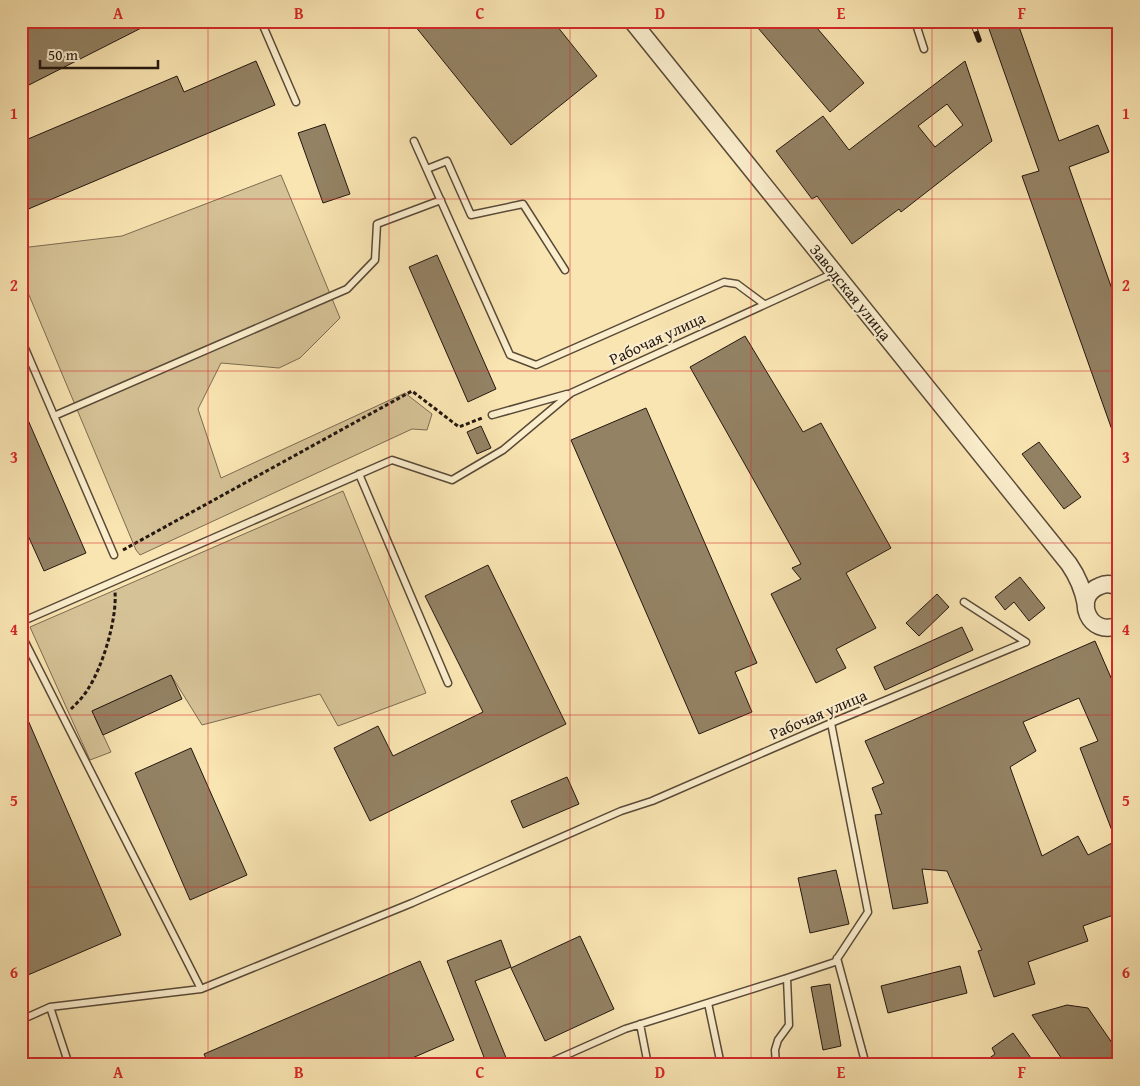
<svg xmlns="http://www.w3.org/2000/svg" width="1140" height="1086" font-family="'Gentium Book Plus',serif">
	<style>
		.green { fill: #d5c296; stroke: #7c6c53 }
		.building { fill: #938264; stroke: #241710; fill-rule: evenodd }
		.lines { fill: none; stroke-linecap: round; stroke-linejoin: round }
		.service-casing { stroke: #594a38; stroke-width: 9 }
		.tertiary-casing { stroke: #594a38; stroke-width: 19 }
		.path { stroke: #241710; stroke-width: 3; stroke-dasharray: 4 2.5; stroke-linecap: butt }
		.service { stroke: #fbeecd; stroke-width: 6 }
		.tertiary { stroke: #fbeecd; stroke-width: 16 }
		.rail-casing { stroke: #241710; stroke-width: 5.5 }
		.rail { stroke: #fbeecd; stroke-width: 4; stroke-dasharray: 11; stroke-linecap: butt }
		.grid { fill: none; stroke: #d62828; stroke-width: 1; stroke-opacity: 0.55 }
		.labels { text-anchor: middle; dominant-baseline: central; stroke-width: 4; stroke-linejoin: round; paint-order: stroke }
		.street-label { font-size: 16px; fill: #241710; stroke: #fbeecd }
		.neatline { fill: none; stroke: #d62828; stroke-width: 2 }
		.grid-label { font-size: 16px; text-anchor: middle; font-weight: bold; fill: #d62828 }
	</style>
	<rect width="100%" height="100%" fill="#f9e5b2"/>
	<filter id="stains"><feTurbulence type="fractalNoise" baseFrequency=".004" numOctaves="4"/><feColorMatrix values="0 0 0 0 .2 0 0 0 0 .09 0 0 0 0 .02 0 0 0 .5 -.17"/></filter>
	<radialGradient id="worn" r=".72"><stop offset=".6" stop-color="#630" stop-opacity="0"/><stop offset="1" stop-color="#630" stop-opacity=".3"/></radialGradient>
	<!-- green -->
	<path class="green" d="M281 175 340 318 300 358 279 368 221 363 198 409 221 478 405 393 432 414 427 430 412 429 140 555 136 550 21 276V248L122 236Z
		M343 491 426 693 338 726 320 694 202 725 171 675 92 711 111 752 90 760 30 627Z"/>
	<!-- building -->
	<path class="building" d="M21 21H155L21 89Z
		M411 21H553L597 76 511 145Z
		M752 21H811L864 83 830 112Z
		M1001 21H1017L1059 141 1098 125 1109 152 1069 167 1119 309V443L1117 444 1022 176 1039 171 988 26Z
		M256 61 275 105 26 210 21 198V142L177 76 184 92Z
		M965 61 992 141 901 212 899 209 852 244 817 196 812 199 776 151 823 116 849 150ZM947 104 963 125 935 147 918 126Z
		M325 124 350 194 323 203 298 133Z
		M437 255 496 389 468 402 409 267Z
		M745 336 803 432 821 423 891 548 846 573 876 628 836 649 846 668 816 683 771 594 801 579 792 568 801 564 690 367Z
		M21 404 86 553 44 571 21 520Z
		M646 408 757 663 735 672 752 712 699 734 571 440Z
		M481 426 491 448 477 454 467 432Z
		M1039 442 1081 497 1064 509 1022 454Z
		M488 565 566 724 370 821 334 748 378 726 393 756 483 712 425 596Z
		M1020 577 1045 608 1029 621 1014 602 1005 610 995 597Z
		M937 594 949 607 919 636 906 623Z
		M962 627 973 650 885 690 874 667Z
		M1095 641 1119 696V913L1083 926 1088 941 1028 962 1035 984 994 997 978 951 982 950 947 871 922 869 928 903 893 909 875 815 882 814 872 788 884 783 865 741ZM1079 698 1098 741 1080 748 1116 841 1088 855 1078 836 1042 856 1010 767 1036 751 1023 722Z
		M171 675 182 699 103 735 92 711Z
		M21 704 121 935 21 978Z
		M191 748 247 875 190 900 135 773Z
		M567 777 579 804 523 828 511 801Z
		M836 870 849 924 810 933 798 878Z
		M580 936 614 1009 545 1041 511 968Z
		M501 940 511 967 475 981 509 1065H487L447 961Z
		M420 961 454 1040 396 1065H209L204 1054Z
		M960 966 967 993 888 1013 881 986Z
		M830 984 841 1046 823 1050 811 987Z
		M1067 1005 1088 1008 1119 1053V1065H1066L1032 1015Z
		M1013 1033 1036 1065H980L995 1054 992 1048Z"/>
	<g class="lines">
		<defs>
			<path id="service" d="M261 21 296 102
				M915 21 924 49
				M414 141 510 355 536 365 724 282 737 284 764 304
				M427 169 447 161 471 215 523 204 565 270
				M21 339 114 555
				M492 415 567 394
				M54 416 347 289 375 260 377 224 441 200
				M359 474 448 683
				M964 602 1026 642
				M21 622 392 460 452 480 503 450 571 393 834 273
				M21 634 201 989 50 1007 21 1020
				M837 958 866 1065
				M201 989 412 903 621 811 652 801 831 723 1026 642
				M708 1003 721 1065
				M50 1007 69 1065
				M640 1024 648 1065
				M544 1065 625 1029 787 978
				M776 1065 775 1050 778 1040 789 1025 787 978 835 962 868 912 831 723"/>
			<path id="tertiary" d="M632 21 1069 564C1078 577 1083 589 1086 605
				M1119 588C1113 584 1106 583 1100 586 1072 596 1089 639 1119 625"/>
		</defs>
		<!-- service casing -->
		<use href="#service" class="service-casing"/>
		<!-- tertiary casing -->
		<use href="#tertiary" class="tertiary-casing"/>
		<!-- path -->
		<path class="path" d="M123 550 412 391 459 427 482 418
			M71 709C77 703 84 696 88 689 103 666 117 619 115 592"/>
		<!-- service -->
		<use href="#service" class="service"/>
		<!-- tertiary -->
		<use href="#tertiary" class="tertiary"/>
		<defs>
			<path id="rail" d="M972 21 979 40
				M1118 21 1119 24"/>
		</defs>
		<!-- rail casing -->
		<use href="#rail" class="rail-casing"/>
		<!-- rail -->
		<use href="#rail" class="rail"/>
	</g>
	<!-- grid -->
	<path class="grid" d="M208 21V1065M389 21V1065M570 21V1065M751 21V1065M932 21V1065M21 199H1119M21 371H1119M21 543H1119M21 715H1119M21 887H1119"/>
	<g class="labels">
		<!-- street labels -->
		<g class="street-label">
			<text transform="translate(851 292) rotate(51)">Заводская улица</text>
			<text transform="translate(657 338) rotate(-25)">Рабочая улица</text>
			<text transform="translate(818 714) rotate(-23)">Рабочая улица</text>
		</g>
	</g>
	<!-- margin -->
	<rect width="1140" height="1086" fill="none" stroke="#f9e5b2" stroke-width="55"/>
	<!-- scale -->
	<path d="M40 60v8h118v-8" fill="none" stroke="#241710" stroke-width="2.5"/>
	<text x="48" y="60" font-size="15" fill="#241710" stroke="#fbeecd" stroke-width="4" paint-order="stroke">50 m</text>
	<rect x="28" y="28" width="1084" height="1030" class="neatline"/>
	<g class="grid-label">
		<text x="118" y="19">A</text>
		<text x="299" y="19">B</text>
		<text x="480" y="19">C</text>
		<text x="660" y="19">D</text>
		<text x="841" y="19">E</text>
		<text x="1022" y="19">F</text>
		<text x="14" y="119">1</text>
		<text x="1126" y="119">1</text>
		<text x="14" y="291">2</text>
		<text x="1126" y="291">2</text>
		<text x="14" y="463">3</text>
		<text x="1126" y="463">3</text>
		<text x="14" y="635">4</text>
		<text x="1126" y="635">4</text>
		<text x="14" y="806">5</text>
		<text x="1126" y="806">5</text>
		<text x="14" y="978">6</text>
		<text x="1126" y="978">6</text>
		<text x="118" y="1078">A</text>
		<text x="299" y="1078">B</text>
		<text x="480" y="1078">C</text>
		<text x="660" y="1078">D</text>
		<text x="841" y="1078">E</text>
		<text x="1022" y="1078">F</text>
	</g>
	<rect width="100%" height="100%" filter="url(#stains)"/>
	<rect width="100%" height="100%" fill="url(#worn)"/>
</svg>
